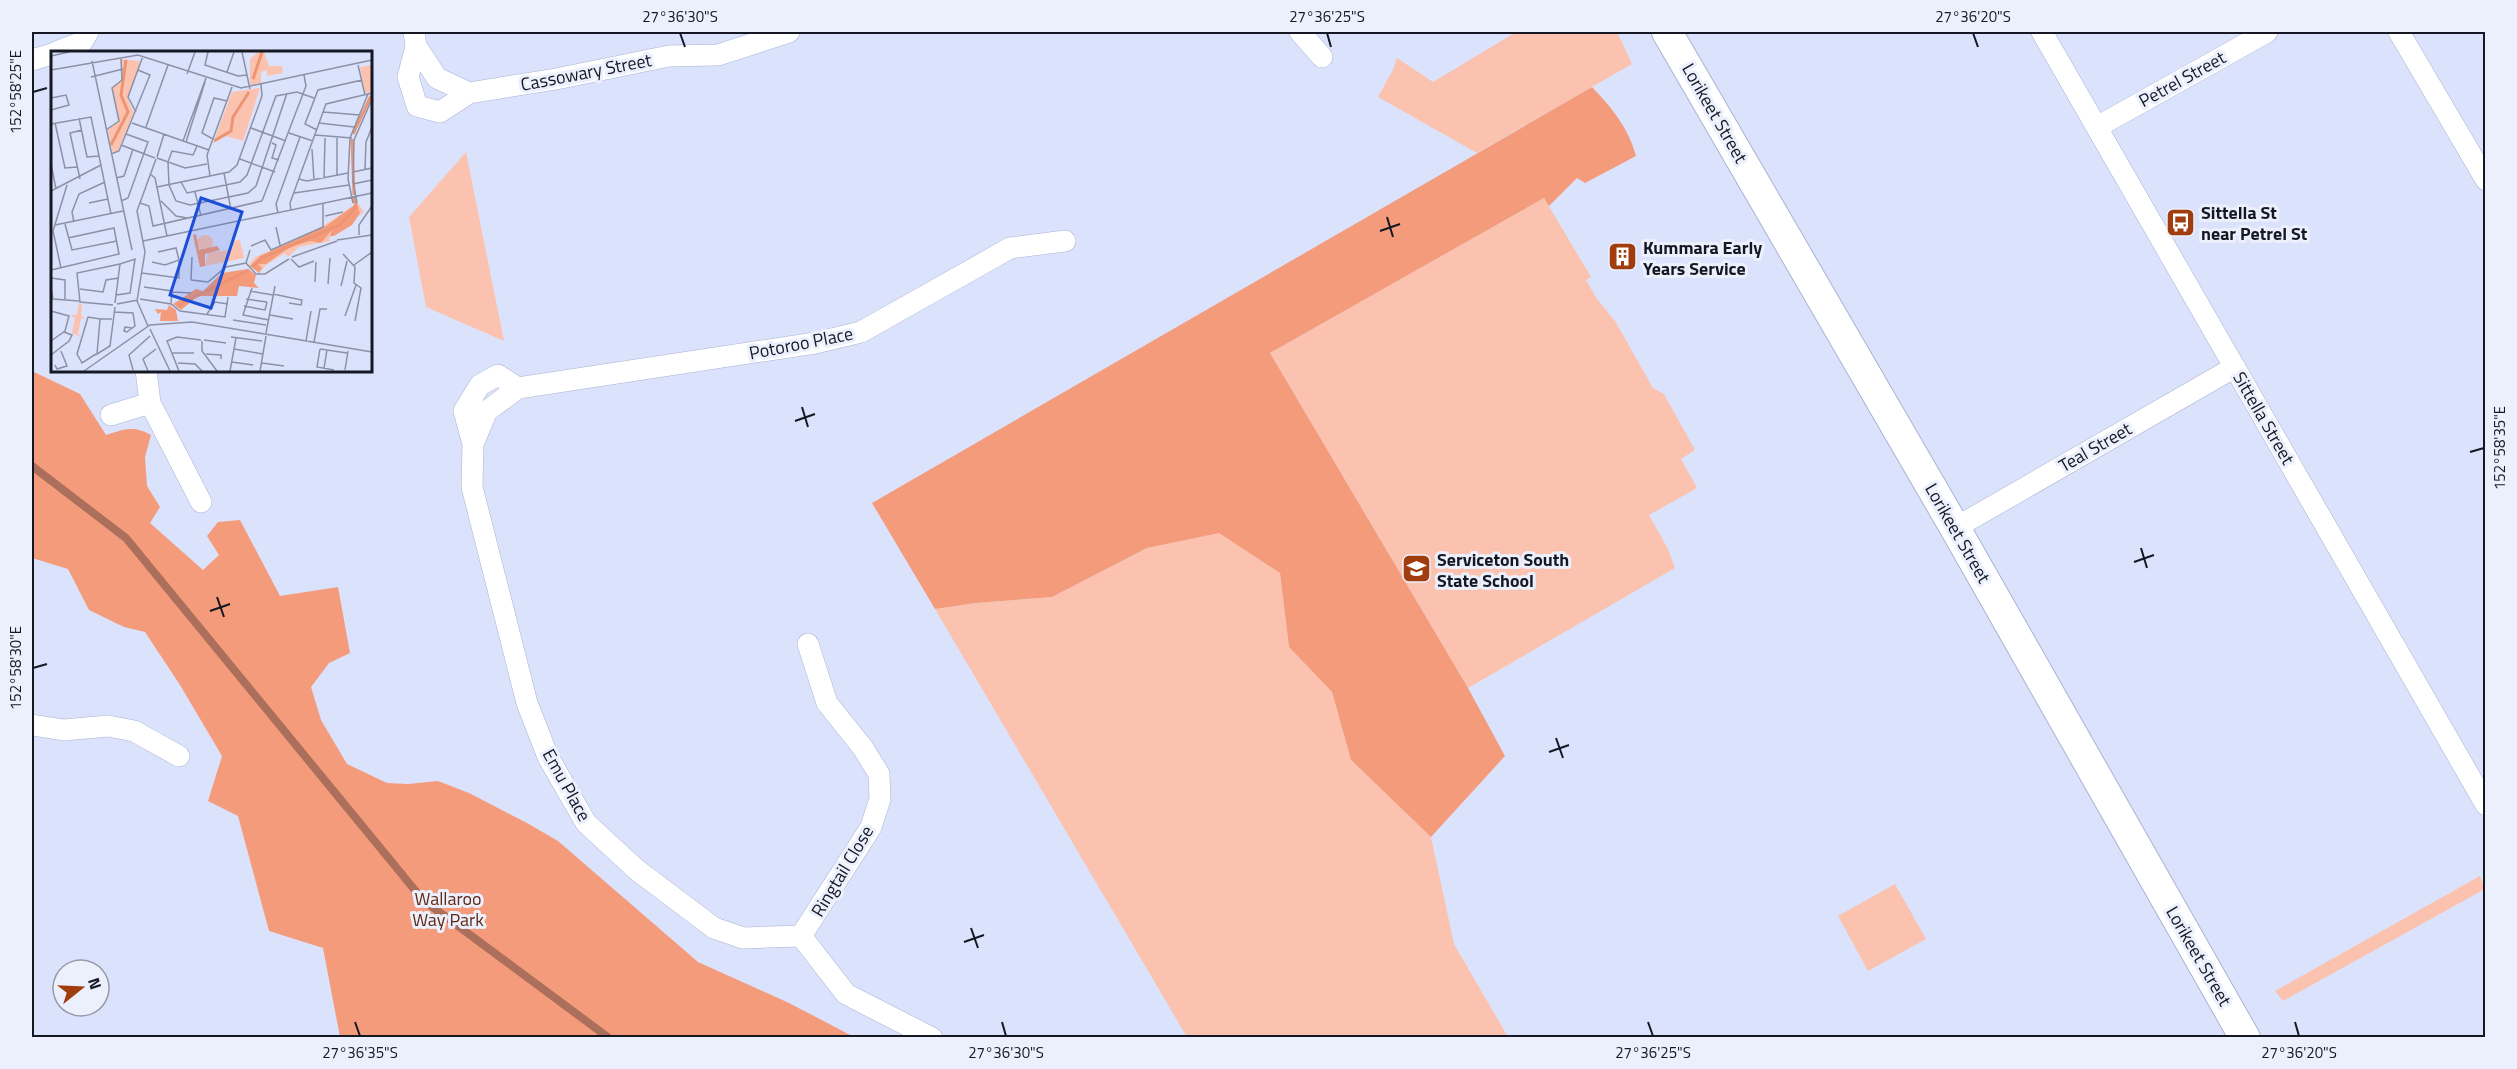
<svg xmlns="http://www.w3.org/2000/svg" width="2517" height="1069" font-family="'Titillium Web',sans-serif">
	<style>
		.green { fill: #fbc3af }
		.forest { fill: #f49b7b }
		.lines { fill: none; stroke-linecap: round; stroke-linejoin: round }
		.stream { stroke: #ac6f5c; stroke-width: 8 }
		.street-casing { stroke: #aab3d2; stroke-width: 22 }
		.secondary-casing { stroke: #aab3d2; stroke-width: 32 }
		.street { stroke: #fff; stroke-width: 21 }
		.secondary { stroke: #fff; stroke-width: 30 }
		.ticks { fill: none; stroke: #151823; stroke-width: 2 }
		.labels { text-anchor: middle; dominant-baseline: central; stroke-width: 6; stroke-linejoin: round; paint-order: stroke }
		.street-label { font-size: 18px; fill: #151823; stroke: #ecf0fd }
		.poi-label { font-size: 18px; font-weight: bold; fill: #151823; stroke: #ecf0fd; text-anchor: start }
		.park-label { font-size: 18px; fill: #612913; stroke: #ecf0fd }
		.inset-river { fill: none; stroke: #ed9475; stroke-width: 3 }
		.inset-road { fill: none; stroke: #8c91a5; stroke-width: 1.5 }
		.view { fill: #1d4ed8; fill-opacity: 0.15; stroke: #1d4ed8; stroke-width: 3 }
		.inset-edge { fill: none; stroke: #151823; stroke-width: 3 }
		.neatline { fill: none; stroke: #151823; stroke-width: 2 }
		.ticks-label { font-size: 15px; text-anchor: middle; fill: #151823 }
	</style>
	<rect width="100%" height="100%" fill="#dbe2fc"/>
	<!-- green -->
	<path class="green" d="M1516 32H1617L1632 64 1477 153 1378 97 1393 70 1397 58 1433 82Z
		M466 152 504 341 426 307 409 217Z
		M1544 198 1591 277 1586 280 1597 299 1615 321 1653 388 1664 394 1695 450 1681 459 1697 488 1649 515 1668 549 1675 568 1468 688 1270 353Z
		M1219 532 1280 573 1289 647 1332 692 1351 760 1431 837 1454 944 1508 1037H1187L935 609 976 603 1052 597 1147 548Z
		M2480 876 2485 889 2283 1001 2275 991Z
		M1895 884 1926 939 1868 971 1838 916Z"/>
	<!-- forest -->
	<path class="forest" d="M1592 87C1612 108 1628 127 1636 156L1585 183 1577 178 1549 206 1544 198 1270 353 1468 688 1505 756 1431 837 1351 760 1332 692 1289 647 1280 573 1219 533 1147 548 1052 597 976 603 935 609 872 503Z
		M32 371 80 394 106 435C124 429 134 425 151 435L145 457 147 486 160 507 150 523 203 570 219 555 207 536 218 522 240 520 280 596 338 587 350 653 329 663 311 687 321 720 347 764 387 783 408 784 438 781 469 793 527 823 558 841 698 962 789 1003 854 1037H340L323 948 269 931 238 816 208 801 222 756 180 685 145 632 124 627 89 610 68 569 32 558Z"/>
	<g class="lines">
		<!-- stream -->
		<path class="stream" d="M32 466 126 538 423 900 609 1038"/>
		<defs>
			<path id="street" d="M414 32 416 46 437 78 469 93 556 79 669 56 718 55 789 32
				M1300 32 1322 57
				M2042 32 2486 805
				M2399 32 2486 180
				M416 46 408 77 417 106 440 112 469 93
				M56 52 82 42 88 32
				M32 60 52 54
				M2097 127 2267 32
				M146 370 150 403 201 502
				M111 415 150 403
				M473 444 464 411 480 385 498 375 518 388
				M1955 528 2235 367
				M32 725 64 730 108 726 134 731 179 756
				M801 936 871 827 880 799 879 774 863 748 827 703 808 644
				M932 1038 846 994 801 936 743 938 714 928 637 870 586 823 548 757 527 703 472 487 473 444 487 411 518 388 815 343 861 332 1010 248 1065 241"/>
			<path id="secondary" d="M1667 32 1955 528 2245 1038"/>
		</defs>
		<!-- street casing -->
		<use href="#street" class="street-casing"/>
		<!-- secondary casing -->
		<use href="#secondary" class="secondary-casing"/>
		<!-- street -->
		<use href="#street" class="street"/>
		<!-- secondary -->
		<use href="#secondary" class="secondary"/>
	</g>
	<!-- ticks -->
	<path class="ticks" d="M680 33 685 47M1327 33 1331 47M1973 33 1978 47M33 92 47 88M1387 217 1393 237M1380 231 1400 224M802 407 808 427M795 421 815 414M2470 452 2484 448M2141 548 2147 568M2134 562 2154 555M217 597 224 617M210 611 230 604M33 668 47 664M1556 738 1563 758M1549 752 1569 745M971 928 978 948M964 942 984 935M355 1022 360 1036M1002 1022 1006 1036M1648 1022 1653 1036M2295 1022 2299 1036"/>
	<!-- icons -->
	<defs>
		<symbol id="bus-square" viewBox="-11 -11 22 22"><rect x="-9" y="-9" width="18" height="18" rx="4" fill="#a13c0f" stroke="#ecf0fd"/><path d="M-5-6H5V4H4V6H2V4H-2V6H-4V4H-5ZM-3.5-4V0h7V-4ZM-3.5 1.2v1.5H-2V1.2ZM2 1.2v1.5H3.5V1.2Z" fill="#fff"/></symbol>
		<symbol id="building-square" viewBox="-11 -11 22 22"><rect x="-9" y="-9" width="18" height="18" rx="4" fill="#a13c0f" stroke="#ecf0fd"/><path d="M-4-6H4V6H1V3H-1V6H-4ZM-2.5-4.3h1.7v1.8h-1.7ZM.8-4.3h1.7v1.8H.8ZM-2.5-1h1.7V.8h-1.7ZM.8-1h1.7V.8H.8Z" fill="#fff"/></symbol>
		<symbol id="school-square" viewBox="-11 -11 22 22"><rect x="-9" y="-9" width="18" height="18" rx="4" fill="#a13c0f" stroke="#ecf0fd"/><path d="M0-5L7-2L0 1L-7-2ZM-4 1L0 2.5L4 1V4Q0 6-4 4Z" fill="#fff"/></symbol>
	</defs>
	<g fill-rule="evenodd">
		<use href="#bus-square" x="2164" y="206" width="33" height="33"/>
		<use href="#building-square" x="1606" y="240" width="33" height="33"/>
		<use href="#school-square" x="1400" y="552" width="33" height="33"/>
	</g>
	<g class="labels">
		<!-- street labels -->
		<g class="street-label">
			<text transform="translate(586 72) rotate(-11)">Cassowary Street</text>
			<text transform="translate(2182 79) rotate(-29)">Petrel Street</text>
			<text transform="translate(1715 113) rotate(60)">Lorikeet Street</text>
			<text transform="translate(801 343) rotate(-11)">Potoroo Place</text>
			<text transform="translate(2264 418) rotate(60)">Sittella Street</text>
			<text transform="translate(2095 447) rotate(-30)">Teal Street</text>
			<text transform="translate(1958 533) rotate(60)">Lorikeet Street</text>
			<text transform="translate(567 785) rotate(61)">Emu Place</text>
			<text transform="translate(842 871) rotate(-59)">Ringtail Close</text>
			<text transform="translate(2199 956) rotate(60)">Lorikeet Street</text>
		</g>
		<!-- poi labels -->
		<g class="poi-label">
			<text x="2201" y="212">Sittella St<tspan x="2201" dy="21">near Petrel St</tspan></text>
			<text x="1643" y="247">Kummara Early<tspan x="1643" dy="21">Years Service</tspan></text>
			<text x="1437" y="559">Serviceton South<tspan x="1437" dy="21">State School</tspan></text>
		</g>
		<!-- park labels -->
		<g class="park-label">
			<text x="448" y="898">Wallaroo<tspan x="448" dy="21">Way Park</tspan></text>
		</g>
	</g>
	<!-- overview -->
	<g transform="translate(51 51)">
		<rect width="321" height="321" fill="#dbe2fc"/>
		<path d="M207 1H213L218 15H231L232 22 216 25V19L210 21V32L199 34V8ZM70 8 89 10 77 49 83 62 67 100 61 101 57 78 68 70 61 37 70 30ZM321 14V41L314 42 309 16ZM209 37 192 90 175 85 162 92 181 41ZM307 152 313 161 278 187 279 190 248 196 237 206 234 202 215 214 208 222 198 214 204 206 260 183ZM146 192a8 8 0 1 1 16 0a8 8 0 1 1-16 0ZM189 189 193 207 154 215 157 202 177 199 182 197 181 190ZM28 252 31 253 30 264 35 268 30 267 27 283 32 287 21 282 24 267 19 264H26Z" fill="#fbc3af"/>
		<path d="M306 152 309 162 301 174 283 185H279L281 179 270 192 259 190 239 196 215 213H207L211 217 208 222 199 215 209 205 275 175ZM145 183 148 199 166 195 169 199 154 203V215L149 216 142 184ZM197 218 205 224 203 232 208 237 188 235 186 245H147L130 259 122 253 145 238 152 240 171 222ZM118 254 125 259 127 270H109L110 261 107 263 104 258 116 259Z" fill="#f49b7b"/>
		<path class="inset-river" d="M202 28 211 1M302 83 320 45M301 88 303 144M163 90 180 80 182 66 198 41M60 94 77 61 70 44 75 9M201 216 211 207 289 174 305 156 303 147M126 255 198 219"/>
		<path class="inset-road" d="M157 1 154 14 187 25 196 24M191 1 199 38M0 5 18 1M41 10 81 199M307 14 314 44M0 19 87 4 190 37 321 9M176 21 183 1M136 23 144 1M40 26 72 18M0 47 15 44 18 54 0 59M85 61 77 46 92 5M272 61 309 64M28 67 36 106 48 105M4 72 14 117 26 116M81 72 158 99M268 72 303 76M0 73 40 66 60 163M95 76 117 14M200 77 235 90M55 79 68 70 61 37 71 29 70 8M266 79 254 73 267 39 311 29M238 82 262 90M264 84 301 87M162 88 151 82 163 47 176 50M132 90 155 27M135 91 154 31M221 92 225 94 221 107 228 109M70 94 104 107M146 95 142 104 121 100 117 111 118 134 125 150 139 154 197 142 205 135 236 42M261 98 263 129M60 103 68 100 99 24 87 19M106 106 113 83M106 107 134 117 156 113M189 108 224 121M0 113 5 138M314 118 315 91 321 76M302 121 321 117M173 122 180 159M99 123 104 127 116 185M286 124V87M159 125 156 104 181 36M65 127 73 125 82 98M273 127 274 87M29 128 19 82 31 79M248 128 256 130 297 122M130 131 136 142 189 131 196 124 225 45 246 41 263 47M302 133 321 129M106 136 178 121 186 114 211 45 210 33M0 140 50 114M144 141 150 165M243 142 298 134M70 150 77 147 97 91 75 83M110 150 125 165 136 167M211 150 255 35 253 24M38 152 57 148M89 152 98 155 102 175 211 150M302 152 297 128 299 87 317 43M306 152 302 130 303 89 321 48M240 160 239 152 275 53 321 42M227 162 225 153 249 86M274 165 292 161M23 171 21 161 28 143 54 131M14 173 21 199 66 190M4 174 72 160M225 176 229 194M308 184V174L321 155M286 189 321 184M92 190 321 142M200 195 214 189 220 199 272 176V153M199 199 195 212 205 223H214L238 208M107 201 125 197 128 209M292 203 304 216 303 232 310 237 304 270M241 206 286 190M240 208 248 216 263 210M303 214 321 201M10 217 2 180 16 134M0 219 68 203 63 177 17 187M91 222 128 227V209L114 214 101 211M0 227 14 229V248M140 229 157 231 175 216 195 212M140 229 141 206M264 231 265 211M277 233 279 207M290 235 296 210M0 236 2 248 28 250M93 236 121 240 120 253M201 237 192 264 218 269M29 238 52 241 55 229 68 227M199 240 222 244M121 241 140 242M222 243 251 249 250 254 238 252M65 244 79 242 84 208 69 213M89 248 120 253 129 260 174 266 177 246M195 248 216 251M66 253 87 249M62 254 29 251 26 222 69 213 64 252M193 255 214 259 216 251M0 260 18 265 14 280 0 290M63 261 82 262 84 275 76 281 73 280 74 276 81 277M156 263 164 251 177 253M219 264 242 268M294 265 305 234M61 268H49L46 303 59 295 64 256M182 269 215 274M97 275 86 250 94 201 86 160 105 108M99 278 119 320M208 282 321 301M215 282 224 235M180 286 211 290M153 289 175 292M151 290V300L166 320M255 290 260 260M263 291 269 258H276M183 298 212 303M269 298 266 316 283 319M269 298 296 302M121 302H143M45 303 31 312 26 303 37 266 49 268M155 303 170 304V308M0 304 18 290 21 284 13 281M181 311 202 314M127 312 144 313 151 320M211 312 233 315M4 314 6 318 16 315 10 300M273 317 276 299M82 319 78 304 99 285M294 319 297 300M33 320 99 274 141 271 220 284M97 320 92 308 105 298M128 320 116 290 126 286 150 289M179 320 185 287M209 320 215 285"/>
		<path class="view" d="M150 147 191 161 160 257 119 244Z"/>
		<rect width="321" height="321" class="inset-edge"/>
	</g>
	<!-- border -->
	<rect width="2517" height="1069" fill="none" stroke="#ecf0fd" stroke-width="66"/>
	<!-- north arrow -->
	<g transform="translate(81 988) rotate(72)"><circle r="28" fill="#ecf0fd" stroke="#969aa6" stroke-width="1.5"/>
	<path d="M0-4.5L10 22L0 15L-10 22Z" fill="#a13c0f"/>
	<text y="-9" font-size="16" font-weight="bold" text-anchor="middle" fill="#151823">N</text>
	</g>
	<rect x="33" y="33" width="2451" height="1003" class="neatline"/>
	<g class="ticks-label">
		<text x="680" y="22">27°36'30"S</text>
		<text x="1327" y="22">27°36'25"S</text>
		<text x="1973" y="22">27°36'20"S</text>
		<text transform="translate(16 92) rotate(-90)" y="5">152°58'25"E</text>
		<text transform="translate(2500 448) rotate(-90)" y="5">152°58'35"E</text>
		<text transform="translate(16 668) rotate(-90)" y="5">152°58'30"E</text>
		<text x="360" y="1058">27°36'35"S</text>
		<text x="1006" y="1058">27°36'30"S</text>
		<text x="1653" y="1058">27°36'25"S</text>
		<text x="2299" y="1058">27°36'20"S</text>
	</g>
</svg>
